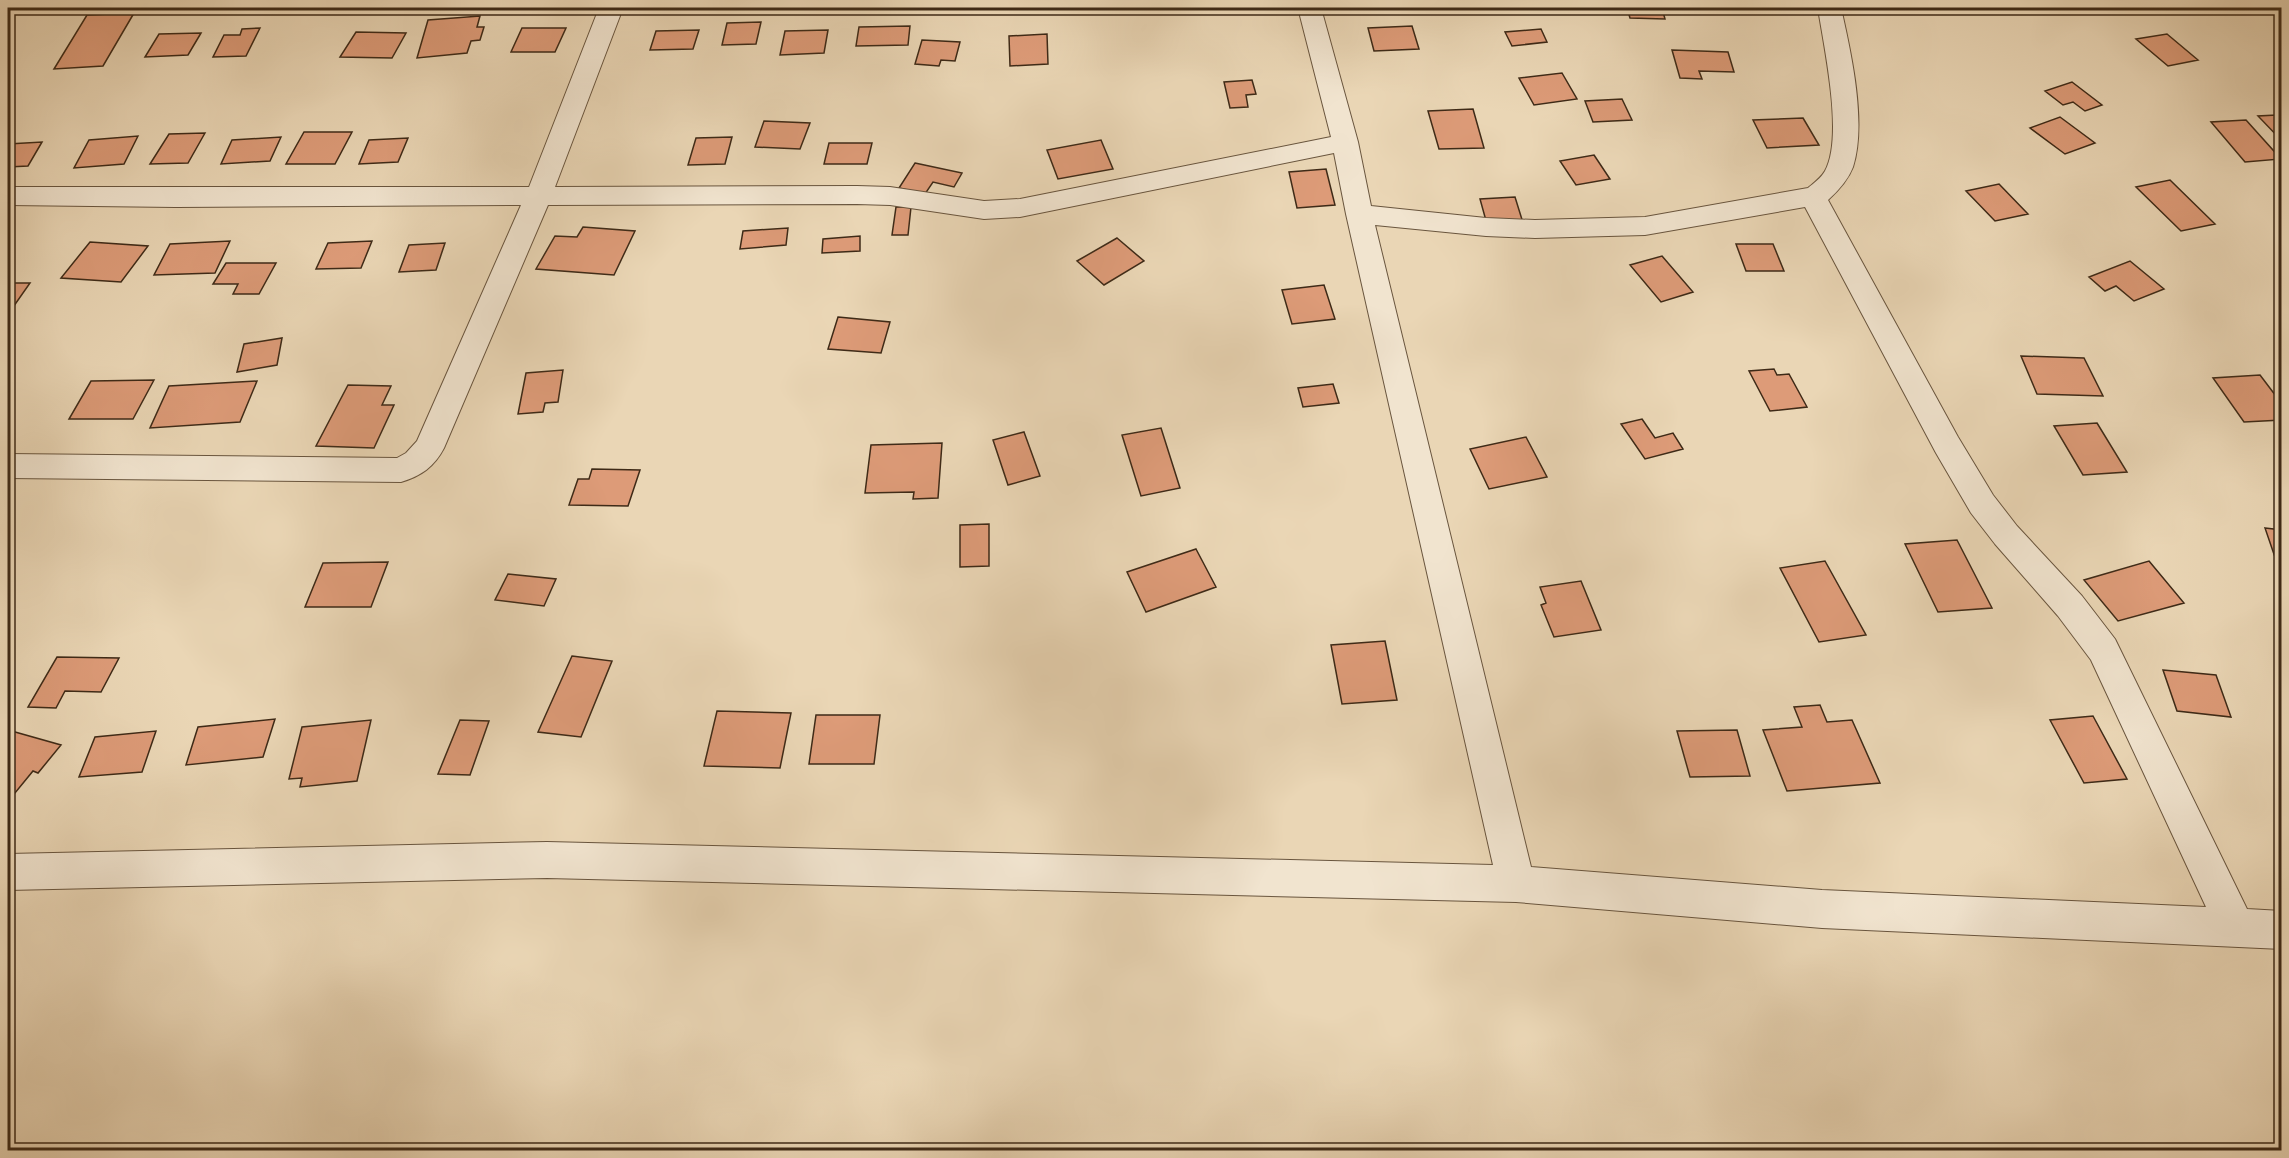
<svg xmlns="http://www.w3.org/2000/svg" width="2289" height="1158" font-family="'IM FELL French Canon',serif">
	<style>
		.building { fill: #dd9b78; stroke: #3e2a17; stroke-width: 1.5 }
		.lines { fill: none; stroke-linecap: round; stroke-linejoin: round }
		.minor-casing { stroke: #69553e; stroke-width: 2 }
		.minor { fill: #f1e4cf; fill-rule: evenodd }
	</style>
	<rect width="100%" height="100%" fill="#ead6b5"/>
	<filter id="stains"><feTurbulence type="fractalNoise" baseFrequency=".00333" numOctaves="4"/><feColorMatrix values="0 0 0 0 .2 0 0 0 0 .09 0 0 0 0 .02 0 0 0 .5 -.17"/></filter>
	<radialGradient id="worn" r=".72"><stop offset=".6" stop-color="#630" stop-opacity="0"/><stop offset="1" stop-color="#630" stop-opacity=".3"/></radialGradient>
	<!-- building -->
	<path class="building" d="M1627 8H1662L1665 19 1630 18Z
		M134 13 103 66 54 69 87 15Z
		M480 16 477 27H484L480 40 471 41 467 53 417 58 428 20Z
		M761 22 756 44 722 45 727 23Z
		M910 26 908 45 856 46 859 27Z
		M1412 26 1419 49 1374 51 1368 28Z
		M260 28 246 56 213 57 224 35H240L242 29Z
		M522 28H566L555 52H511Z
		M1541 29 1547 42 1512 46 1505 32Z
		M699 30 693 49 650 50 656 31Z
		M828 30 824 53 780 55 785 31Z
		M356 32 406 33 392 58 340 57Z
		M201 33 188 55 145 57 159 34Z
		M1047 34 1048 64 1010 66 1009 36Z
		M2167 34 2198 60 2168 66 2136 39Z
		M922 40 960 42 955 61 941 60 939 66 915 64Z
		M1672 50 1728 52 1734 72 1699 71 1702 79 1680 78Z
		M1562 73 1577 99 1534 105 1519 78Z
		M1252 80 1256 94 1246 95 1248 107 1230 108 1224 82Z
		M2072 82 2102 105 2085 111 2073 102 2063 105 2045 91Z
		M1622 99 1632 120 1593 122 1585 101Z
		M1473 109 1484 148 1439 149 1428 111Z
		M2277 115 2282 119V141L2258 116Z
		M2060 117 2095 143 2065 154 2030 128Z
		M1803 118 1819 145 1767 148 1753 120Z
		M2246 120 2281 159 2245 162 2211 122Z
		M764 121 810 123 800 149 755 147Z
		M304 132H352L335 164H286Z
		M205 133 188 163 150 164 169 134Z
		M138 136 124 164 74 168 89 140Z
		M281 137 270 161 221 164 232 140Z
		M732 137 725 164 688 165 696 138Z
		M408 138 398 162 359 164 369 140Z
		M1101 140 1113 169 1058 179 1047 150Z
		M42 142 28 166 8 167V144Z
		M829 143H872L867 164H824Z
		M1594 155 1610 179 1576 185 1560 161Z
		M915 163 962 173 954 187 933 182 925 194 899 188Z
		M1326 169 1335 205 1297 208 1289 172Z
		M2170 180 2215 224 2181 231 2136 187Z
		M1999 184 2028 214 1995 221 1966 191Z
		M1515 197 1524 226 1488 228 1480 199Z
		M896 207H911L908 235H892Z
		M583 227 635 231 614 275 536 269 555 236 577 237Z
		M788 228 786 245 740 249 743 231Z
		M860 236V251L822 253 823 239Z
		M1117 238 1144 261 1104 285 1077 261Z
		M230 241 215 273 154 275 170 244Z
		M372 241 361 268 316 269 328 243Z
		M90 242 148 246 121 282 61 278Z
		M445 243 436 270 399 272 409 245Z
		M1736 244H1773L1784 271H1746Z
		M1662 256 1693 292 1661 302 1630 265Z
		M2130 261 2164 289 2134 301 2116 286 2105 291 2089 277Z
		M226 263H276L259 294H233L238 284H213Z
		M8 283H30L9 313H8Z
		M1324 285 1335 319 1292 324 1282 290Z
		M838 317 890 322 881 353 828 349Z
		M282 338 277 365 237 372 244 344Z
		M2021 356 2084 358 2103 396 2037 394Z
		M1774 369 1777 375 1789 374 1807 407 1770 411 1749 371Z
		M563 370 558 402 545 403 543 412 518 414 526 373Z
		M2260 375 2282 404V420L2244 422 2213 378Z
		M154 380 133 419H69L91 381Z
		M257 381 240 422 150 428 169 386Z
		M1333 384 1339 403 1303 407 1298 388Z
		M348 385 391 386 382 405H394L374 448 316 446Z
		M1642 419 1655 438 1673 433 1683 449 1645 459 1621 424Z
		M2097 423 2127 472 2083 475 2054 426Z
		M1161 428 1180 488 1141 496 1122 435Z
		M1024 432 1040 476 1008 485 993 440Z
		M1526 437 1547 477 1489 489 1470 449Z
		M942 443 938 498 913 499 914 492 865 493 871 445Z
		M592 469 640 470 628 506 569 505 578 479H589Z
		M989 524V566L960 567V525Z
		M2265 528 2282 530V566H2278Z
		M1957 540 1992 608 1938 612 1905 544Z
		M1196 549 1216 587 1146 612 1127 572Z
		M1825 561 1866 635 1819 642 1780 568Z
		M2149 561 2184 603 2118 621 2084 580Z
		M388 562 371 607H305L323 563Z
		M508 574 556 579 544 606 495 600Z
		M1581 581 1601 630 1554 637 1541 605 1546 603 1540 587Z
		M1385 641 1397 700 1342 704 1331 645Z
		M572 656 612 661 581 737 538 732Z
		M57 657 119 658 101 692 65 691 56 708 28 707Z
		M2163 670 2216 675 2231 717 2177 711Z
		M1820 705 1827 722 1852 720 1880 783 1787 791 1763 730 1802 727 1794 707Z
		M717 711 791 713 780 768 704 766Z
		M816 715H880L874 764H809Z
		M2093 716 2127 779 2084 783 2050 720Z
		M275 719 263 757 186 765 198 727Z
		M371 720 357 781 300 787 302 778 289 779 302 727Z
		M460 720 489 721 470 775 438 774Z
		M8 730 61 745 38 773 33 771 15 793 8 791Z
		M1737 730 1750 776 1690 777 1677 731Z
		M156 731 142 772 79 777 95 737Z"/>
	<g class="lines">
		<defs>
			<path id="minor" d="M599 8H623L555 187 857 186 890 187 984 201 1020 199 1331 137 1298 8H1321L1358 142 1371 206 1486 218 1535 220 1645 217 1808 188C1814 183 1821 178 1825 171 1844 136 1824 48 1818 8H1841C1851 52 1867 123 1853 167 1848 180 1838 191 1828 200L1958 437 1993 495 2017 526 2082 596 2115 639 2247 909 2282 911V949L1822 928 1516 902 547 878 8 890V854L547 842 1493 865 1346 214 1334 153 1020 217 984 219 890 205 857 204 548 205 444 448C434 467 421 476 401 482L8 478V454L397 458 406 453 417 441 521 205 176 207 8 205V187H529ZM1805 207 1936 453 1971 513 1995 544 2058 616 2091 660 2206 907 1822 890 1531 867 1375 225 1486 236 1535 238 1645 235Z
				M2269 8H2282V17L2274 15Z"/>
		</defs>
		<!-- minor casing -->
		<use href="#minor" class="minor-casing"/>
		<!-- minor -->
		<use href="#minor" class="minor"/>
	</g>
	<!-- margin -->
	<rect width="2289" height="1158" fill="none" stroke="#ead6b5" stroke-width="30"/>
	<rect x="9" y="9" width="2271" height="1140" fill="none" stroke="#3e2a17" stroke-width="3"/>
	<rect x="15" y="15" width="2259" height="1128" fill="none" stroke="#3e2a17" stroke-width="1.5"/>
	<rect width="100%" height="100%" filter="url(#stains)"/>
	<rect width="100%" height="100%" fill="url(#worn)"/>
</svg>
